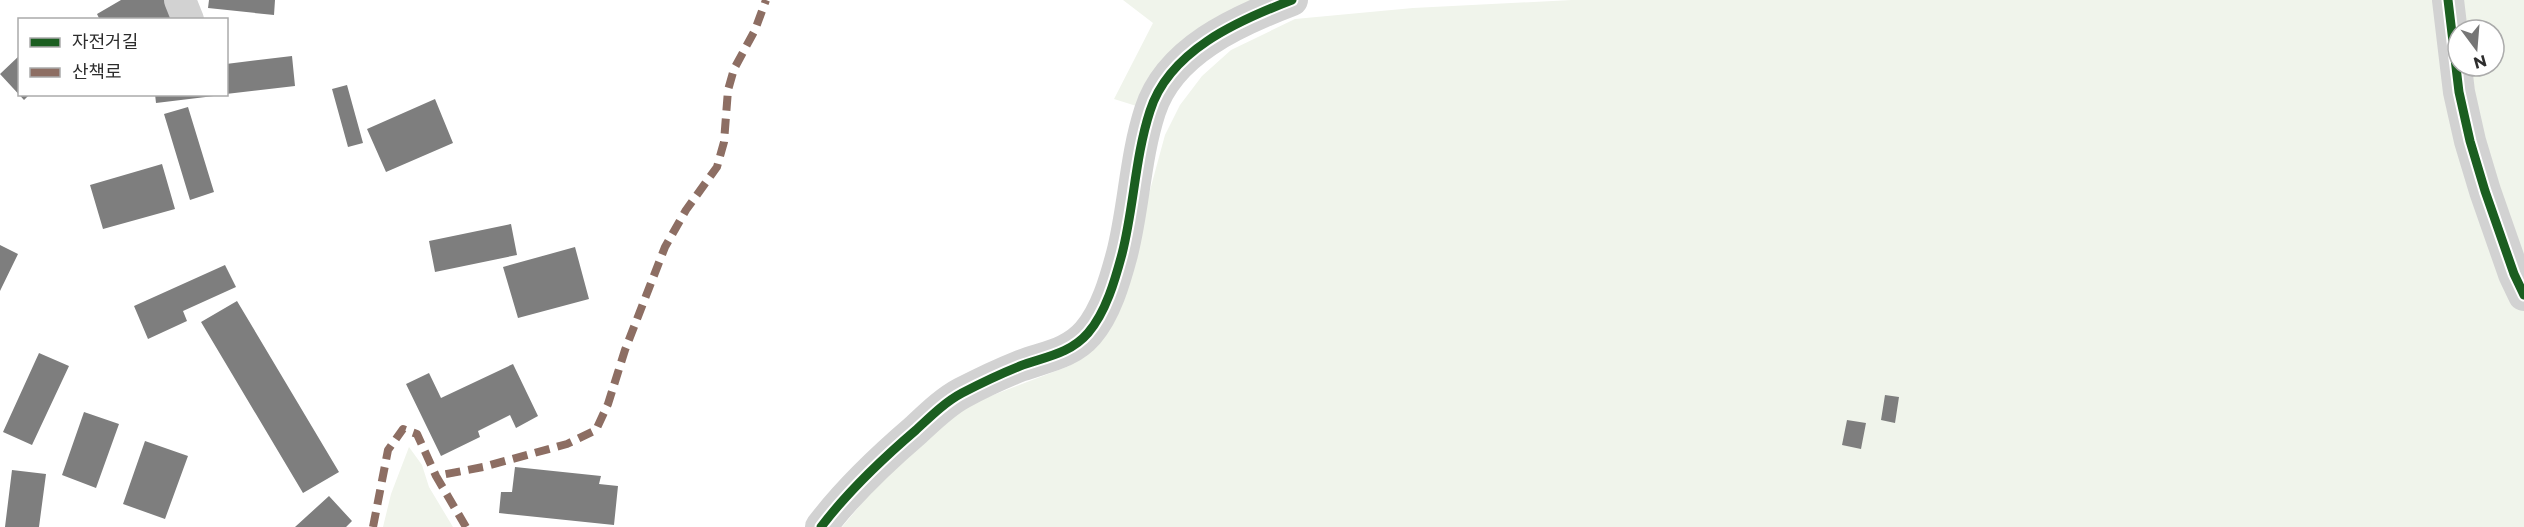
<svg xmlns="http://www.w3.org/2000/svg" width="2524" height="527" font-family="Montserrat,'Noto Sans KR',sans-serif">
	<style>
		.green { fill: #f0f4eb }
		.building { fill: #7e7e7e }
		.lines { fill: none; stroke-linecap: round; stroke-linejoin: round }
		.minor { stroke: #d2d2d2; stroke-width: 32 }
		.quiet { stroke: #8d6e63; stroke-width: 8; stroke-dasharray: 15 8; stroke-linecap: butt }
		.cycleway-casing { stroke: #fff; stroke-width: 13 }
		.cycleway { stroke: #1b5e20; stroke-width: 9 }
	</style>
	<rect width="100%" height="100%" fill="#fff"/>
	<!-- green -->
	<path class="green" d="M1123 0H1280L1146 109 1114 99 1153 23Z
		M1572 0H2437L2524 310V527H842L899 459 925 437 975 402 1069 366 1095 348 1115 319 1165 135 1180 105 1202 76 1231 50 1295 19 1413 8Z
		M2452 0H2524V285L2460 66H2494V30H2458Z
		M409 447 422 465 429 487 453 527H383L391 494Z"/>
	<!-- building -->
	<path class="building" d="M121 0H171L182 20H100L97 14Z
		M209 0H275L274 15 208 8Z
		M20 55V94H30L24 100 0 74Z
		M292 56 295 86 226 94V64Z
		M347 85 363 143 348 147 332 89Z
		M155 94H214V96L156 103Z
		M435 99 453 143 386 172 367 129Z
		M188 107 214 192 190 200 164 114Z
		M162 164 175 209 103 229 90 185Z
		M511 224 517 255 435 272 429 241Z
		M0 245 18 254 0 291Z
		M575 247 589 299 518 318 503 267Z
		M225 265 236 287 183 311 187 321 148 339 134 306Z
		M237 301 339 472 303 493 201 322Z
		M39 353 69 366 32 445 3 432Z
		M513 364 538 416 516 428 510 415 478 431 480 437 441 456 406 384 429 373 441 398Z
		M1885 395 1899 397 1895 423 1881 420Z
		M84 412 119 424 96 488 62 475Z
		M1847 420 1866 423 1861 449 1842 445Z
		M145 441 188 456 165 519 123 504Z
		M515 467 601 476 599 484 618 486 614 525 499 513 501 492H512Z
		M12 470 46 474 39 527H5Z
		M329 496 352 521 346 527H295Z"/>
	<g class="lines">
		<!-- minor -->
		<path class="minor" d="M180 0 188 20
			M2448 0 2459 92 2470 141 2485 191 2514 274 2524 295
			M821 527C849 490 881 460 916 430 930 417 945 402 962 393 981 383 1000 374 1020 366 1044 357 1070 354 1088 333 1106 312 1115 280 1122 254 1134 207 1135 157 1150 111 1169 51 1237 21 1292 0"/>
		<!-- quiet -->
		<path class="quiet" d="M373 527 388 450 403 429 417 434 436 476
			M466 527 436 476 483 467 567 444 596 430 608 404 625 350 665 247 686 210 717 167 724 142 728 90 734 69 755 30 766 0"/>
		<defs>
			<path id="cycleway" d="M2448 0 2459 92 2470 141 2485 191 2514 274 2524 295
				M821 527C849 490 881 460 916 430 930 417 945 402 962 393 981 383 1000 374 1020 366 1044 357 1070 354 1088 333 1106 312 1115 280 1122 254 1134 207 1135 157 1150 111 1169 51 1237 21 1292 0"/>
		</defs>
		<!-- cycleway casing -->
		<use href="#cycleway" class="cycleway-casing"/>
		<!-- cycleway -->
		<use href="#cycleway" class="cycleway"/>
	</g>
	<!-- legend -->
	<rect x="18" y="18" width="210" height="78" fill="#ffffff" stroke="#ababab" stroke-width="1.5"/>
	<rect x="30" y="38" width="30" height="9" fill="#1b5e20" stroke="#ababab" stroke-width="1.5"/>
	<text x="72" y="48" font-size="18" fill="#2d2d2d">자전거길</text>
	<rect x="30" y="68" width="30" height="9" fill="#8d6e63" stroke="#ababab" stroke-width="1.5"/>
	<text x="72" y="78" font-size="18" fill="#2d2d2d">산책로</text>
	<!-- north arrow -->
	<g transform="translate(2476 48) rotate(164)"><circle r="28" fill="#ffffff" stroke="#ababab" stroke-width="1.5"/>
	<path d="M0-4.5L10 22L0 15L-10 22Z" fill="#767676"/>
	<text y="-9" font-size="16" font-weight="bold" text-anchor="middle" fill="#2d2d2d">N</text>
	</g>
</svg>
